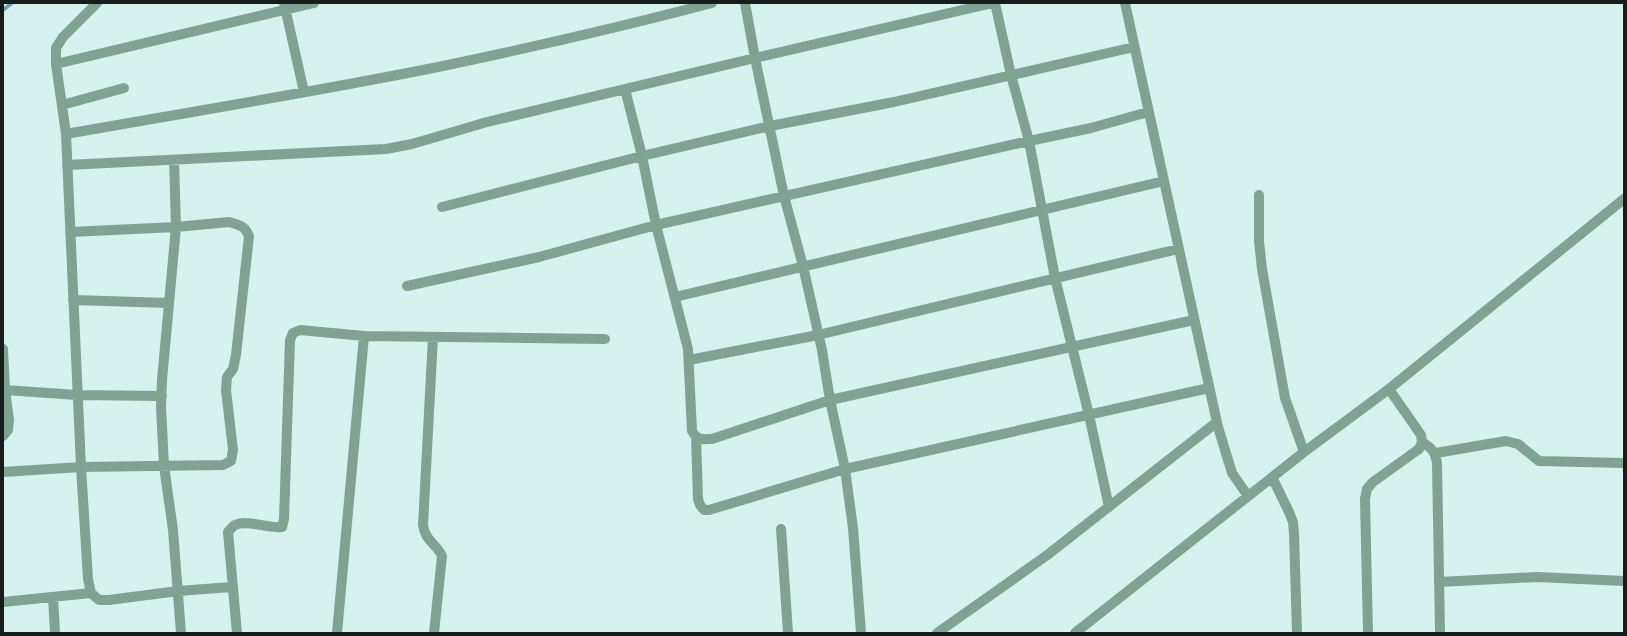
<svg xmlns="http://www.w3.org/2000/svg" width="1627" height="636" font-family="'Fira Sans',sans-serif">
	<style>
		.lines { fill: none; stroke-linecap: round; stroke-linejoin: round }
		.stream { stroke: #7f9eb2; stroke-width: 4 }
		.minor { stroke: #7ea393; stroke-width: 10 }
	</style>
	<rect width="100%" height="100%" fill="#d6f2ef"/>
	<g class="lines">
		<!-- stream -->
		<path class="stream" d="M3 10 12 3"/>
		<!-- minor -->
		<path class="minor" d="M97 3 63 37 56 48V64L66 134 81 467 88 579 91 593 99 600H109L178 591 232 587
			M284 3 304 92
			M745 3 755 58 784 196 803 266 822 350 830 400 845 469 853 528 861 633
			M995 3 1011 75 1029 141 1055 278 1089 415 1109 507
			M1125 3 1218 427 1232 473 1248 496
			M56 64 314 3
			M625 89 642 156 656 225 688 349 692 431C698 441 702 439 712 439L830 400 1194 320
			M62 105 124 88
			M66 134C190 112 314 92 438 67 529 48 621 27 712 3
			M174 160 176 227 162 380 161 407 164 466 173 530 181 633
			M67 165 386 149 412 144 487 122 755 58 993 3
			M1259 195V241L1262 269 1285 398 1304 452
			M442 207 642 156 770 126 894 102 1134 47
			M407 286 539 257 656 225 1029 141 1091 128 1148 112
			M675 297 1164 181
			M73 300 169 303
			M433 337 423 525C425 541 436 543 442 556L434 633
			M3 349 5 390 9 420 8 430 3 436
			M689 360 818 335 1178 249
			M5 390 77 395 162 396
			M696 437 698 499 700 505 704 510H709L845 469 1209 388
			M1422 442C1432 448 1435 452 1437 463L1440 633
			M1436 453 1506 441 1518 444 1539 461 1624 463
			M3 472 81 467 223 465 231 461 233 450 226 390 227 377 233 369 236 355 249 236C245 226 240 225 229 222L176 227 70 232
			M1272 477 1289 512 1293 522 1294 534 1297 633
			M781 529 788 633
			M1439 582 1537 577 1624 581
			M53 597 55 633
			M3 602 91 593
			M237 633 228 532C230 530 233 526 235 525 248 519 268 529 282 527L284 519 290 340 293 333 300 330 364 336 605 339
			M337 633 364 336
			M937 633 1046 556 1217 422
			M1075 633 1304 452 1389 389 1624 199
			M1368 633 1365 499 1367 489 1373 482 1419 449 1422 442 1421 435 1389 389"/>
	</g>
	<!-- border -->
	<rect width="1627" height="636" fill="none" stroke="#141e1d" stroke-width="8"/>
</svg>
